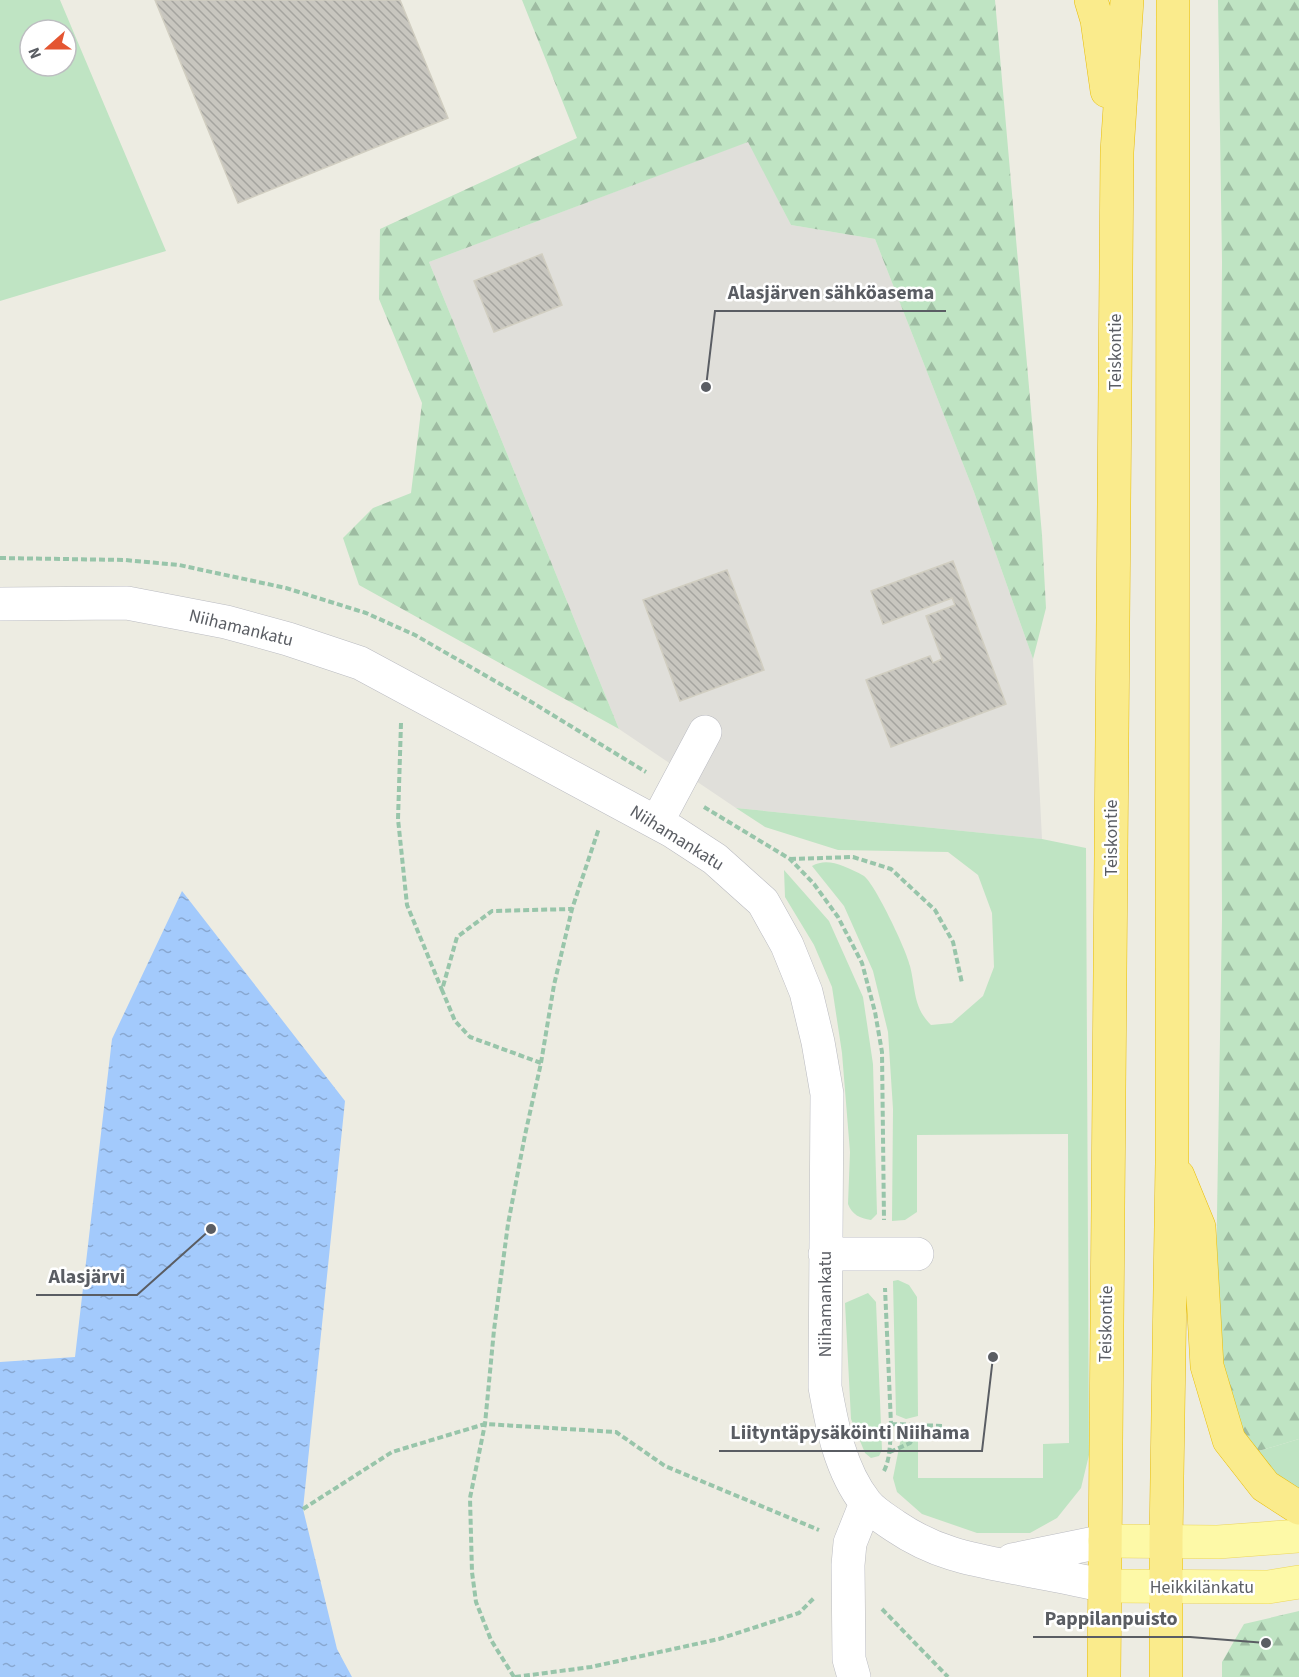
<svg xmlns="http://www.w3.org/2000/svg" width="1299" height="1677" font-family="'Source Sans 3',sans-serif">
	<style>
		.industrial { fill: #e0dfda }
		.green { fill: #bfe4c3; fill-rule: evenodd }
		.forest { fill: url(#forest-firs) }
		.water { fill: url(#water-ripples) }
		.building { fill: url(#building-back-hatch); stroke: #d1cec1; stroke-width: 1.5 }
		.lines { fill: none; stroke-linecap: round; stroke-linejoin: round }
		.minor-casing { stroke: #babbc1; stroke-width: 34 }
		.major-casing { stroke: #edd65b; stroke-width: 34 }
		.highway-casing { stroke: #e8bd07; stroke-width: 34 }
		.path { stroke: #98c5aa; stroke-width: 4; stroke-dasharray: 6 3; stroke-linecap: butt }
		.minor { stroke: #fff; stroke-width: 33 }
		.major { stroke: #fdf9a7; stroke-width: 33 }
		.highway { stroke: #faeb8c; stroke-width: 33 }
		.labels { text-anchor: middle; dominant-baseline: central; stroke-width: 5; stroke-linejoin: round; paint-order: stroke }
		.street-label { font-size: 18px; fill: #5a5d63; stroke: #fff }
		.leader { fill: none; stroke: #5a5d63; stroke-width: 2 }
		.callout-dot { fill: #5a5d63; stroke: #fff; stroke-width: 2 }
		.callout-label { font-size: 20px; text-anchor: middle; font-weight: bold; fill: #5a5d63; stroke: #fff; stroke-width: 5; stroke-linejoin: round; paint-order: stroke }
	</style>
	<defs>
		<pattern id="forest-firs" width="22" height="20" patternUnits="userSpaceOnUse" patternTransform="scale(1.5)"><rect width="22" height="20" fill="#bfe4c3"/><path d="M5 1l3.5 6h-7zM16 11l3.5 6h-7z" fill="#9ebca2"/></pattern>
		<pattern id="water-ripples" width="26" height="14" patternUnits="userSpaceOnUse" patternTransform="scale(1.5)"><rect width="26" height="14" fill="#a3cafc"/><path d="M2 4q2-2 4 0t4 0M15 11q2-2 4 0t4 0" fill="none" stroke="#88a7d0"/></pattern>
		<pattern id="building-back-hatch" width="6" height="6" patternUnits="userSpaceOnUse" patternTransform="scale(1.5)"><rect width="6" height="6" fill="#c8c6bf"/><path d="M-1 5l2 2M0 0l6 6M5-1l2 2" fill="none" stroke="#a5a49f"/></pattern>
	</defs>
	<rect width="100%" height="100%" fill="#edece2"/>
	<!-- industrial -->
	<path class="industrial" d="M749 141 791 225 875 239 974 492 1033 659 1042 839 736 808 619 729 429 262Z"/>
	<!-- green -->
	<path class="green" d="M0 0H60L166 251 0 301ZM30 30H66V66H30Z
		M736 808 1042 839 1086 848 1089 1455 1081 1488 1057 1518 1030 1533H977L922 1514 897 1492 893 1478 902 1433 918 1432V1478H1043V1444L1069 1443 1068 1134 917 1135V1212L905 1220 892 1221 893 1109 888 1032 873 971 844 906 812 866C822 860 833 862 843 866 850 869 858 872 864 876 875 884 907 951 910 966 916 990 913 1007 931 1025L952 1023 983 996 994 967 992 913 978 875 948 852 838 850 765 827Z
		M784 870 829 921 863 997 873 1064 877 1214 871 1220C860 1218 852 1215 848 1204L850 1152 842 1053 832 987 814 945 785 897Z
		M898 1280 909 1285 917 1297 918 1416 906 1419 896 1415 893 1281Z
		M868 1293 876 1302 882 1450 879 1456 871 1458 865 1453 851 1419 845 1303Z
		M1299 1439V1490L1288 1487 1252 1453Z"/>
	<!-- forest -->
	<path class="forest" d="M522 0H995L1042 535 1046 608 1033 659 974 492 875 239 791 225 748 142 429 262 619 729 359 585 343 538 373 508 411 493 422 403 379 299 380 229 577 138Z
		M1218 0H1299V1439L1252 1453 1228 1396 1215 1334 1222 918 1220 475 1222 262Z
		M1299 1611V1677H1222V1662L1244 1624Z"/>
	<!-- water -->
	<path class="water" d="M182 891 345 1101 303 1509 337 1649 352 1677H0V1362L75 1357 112 1039Z"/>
	<!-- building -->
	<path class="building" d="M155 0H400L448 118 238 203Z
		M542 254 562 305 494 332 474 281Z
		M953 561 1006 704 891 747 866 680 930 656 933 663 942 659 926 616 955 605 952 598 883 624 871 591Z
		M727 570 764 670 680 701 643 600Z"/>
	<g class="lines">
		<defs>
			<path id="minor" d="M0 604 127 603 226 622 288 639 360 663 672 831 715 859 763 902 787 945 806 992 818 1042 827 1094 825 1387C832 1426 840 1470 866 1503 873 1512 885 1519 895 1526 942 1558 983 1561 1037 1572 1060 1576 1082 1581 1105 1586
				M657 822 705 732
				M825 1254H917
				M1012 1560 1105 1541
				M854 1677 849 1659 848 1565 850 1543 866 1503"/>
			<path id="major" d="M1105 1541 1218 1542 1299 1536
				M1105 1586 1268 1587 1299 1582"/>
			<path id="highway" d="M1091 0 1097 20 1107 91
				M1178 1176 1199 1227 1207 1366 1229 1440 1265 1486 1299 1508
				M1104 1677 1117 152 1127 0
				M1166 1677V1541L1172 1163 1173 0"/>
		</defs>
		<!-- minor casing -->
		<use href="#minor" class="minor-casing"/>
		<!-- major casing -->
		<use href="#major" class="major-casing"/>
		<!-- highway casing -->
		<use href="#highway" class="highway-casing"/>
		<!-- path -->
		<path class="path" d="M0 558 125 560 179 565 286 588 366 613 415 635 533 703 646 772
			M401 723 398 819 407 905 442 990
			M704 807 790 859 814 884 838 917 862 963 875 1012 882 1052 884 1220
			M790 859 853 857 891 869 935 910 953 942 962 983
			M541 1063 470 1037 455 1021 442 990 457 937 492 911 572 909
			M891 1424 943 1426
			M890 1452 910 1443 923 1426
			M884 1471C891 1457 890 1439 891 1424L885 1288
			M303 1509 392 1452 485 1424 616 1432 665 1466 819 1530
			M882 1609 948 1677
			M514 1677 491 1640 476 1602 472 1572 470 1498 485 1424 494 1330 508 1224 525 1135 541 1063 554 985 572 909 599 828
			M515 1677 591 1667 719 1639 799 1613 814 1598"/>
		<!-- minor -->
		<use href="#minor" class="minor"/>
		<!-- major -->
		<use href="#major" class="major"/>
		<!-- highway -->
		<use href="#highway" class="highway"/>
	</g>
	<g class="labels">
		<!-- street labels -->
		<g class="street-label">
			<text transform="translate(1115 352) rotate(-90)">Teiskontie</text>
			<text transform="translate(241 628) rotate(14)">Niihamankatu</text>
			<text transform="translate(677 838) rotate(32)">Niihamankatu</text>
			<text transform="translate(1111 838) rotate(-90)">Teiskontie</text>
			<text transform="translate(825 1304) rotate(-90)">Niihamankatu</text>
			<text transform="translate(1106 1324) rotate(-89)">Teiskontie</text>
			<text x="1202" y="1587">Heikkilänkatu</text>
		</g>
	</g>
	<!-- callouts -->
	<path class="leader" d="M706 387L715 311H946M211 1229L137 1295H36M993 1357L982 1451H719M1266 1643L1190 1637H1033"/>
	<g class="callout-dot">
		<circle cx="706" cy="387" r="6"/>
		<circle cx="211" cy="1229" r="6"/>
		<circle cx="993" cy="1357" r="6"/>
		<circle cx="1266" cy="1643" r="6"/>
	</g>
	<g class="callout-label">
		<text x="831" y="299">Alasjärven sähköasema</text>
		<text x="87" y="1283">Alasjärvi</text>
		<text x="850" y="1439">Liityntäpysäköinti Niihama</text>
		<text x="1111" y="1625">Pappilanpuisto</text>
	</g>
	<!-- north arrow -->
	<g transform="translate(48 48) rotate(249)"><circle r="28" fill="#ffffff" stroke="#bdbec1" stroke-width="1.5"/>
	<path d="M0-4.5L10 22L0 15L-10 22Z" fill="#e45531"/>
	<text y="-9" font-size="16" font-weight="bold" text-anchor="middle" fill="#5a5d63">N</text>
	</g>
</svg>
